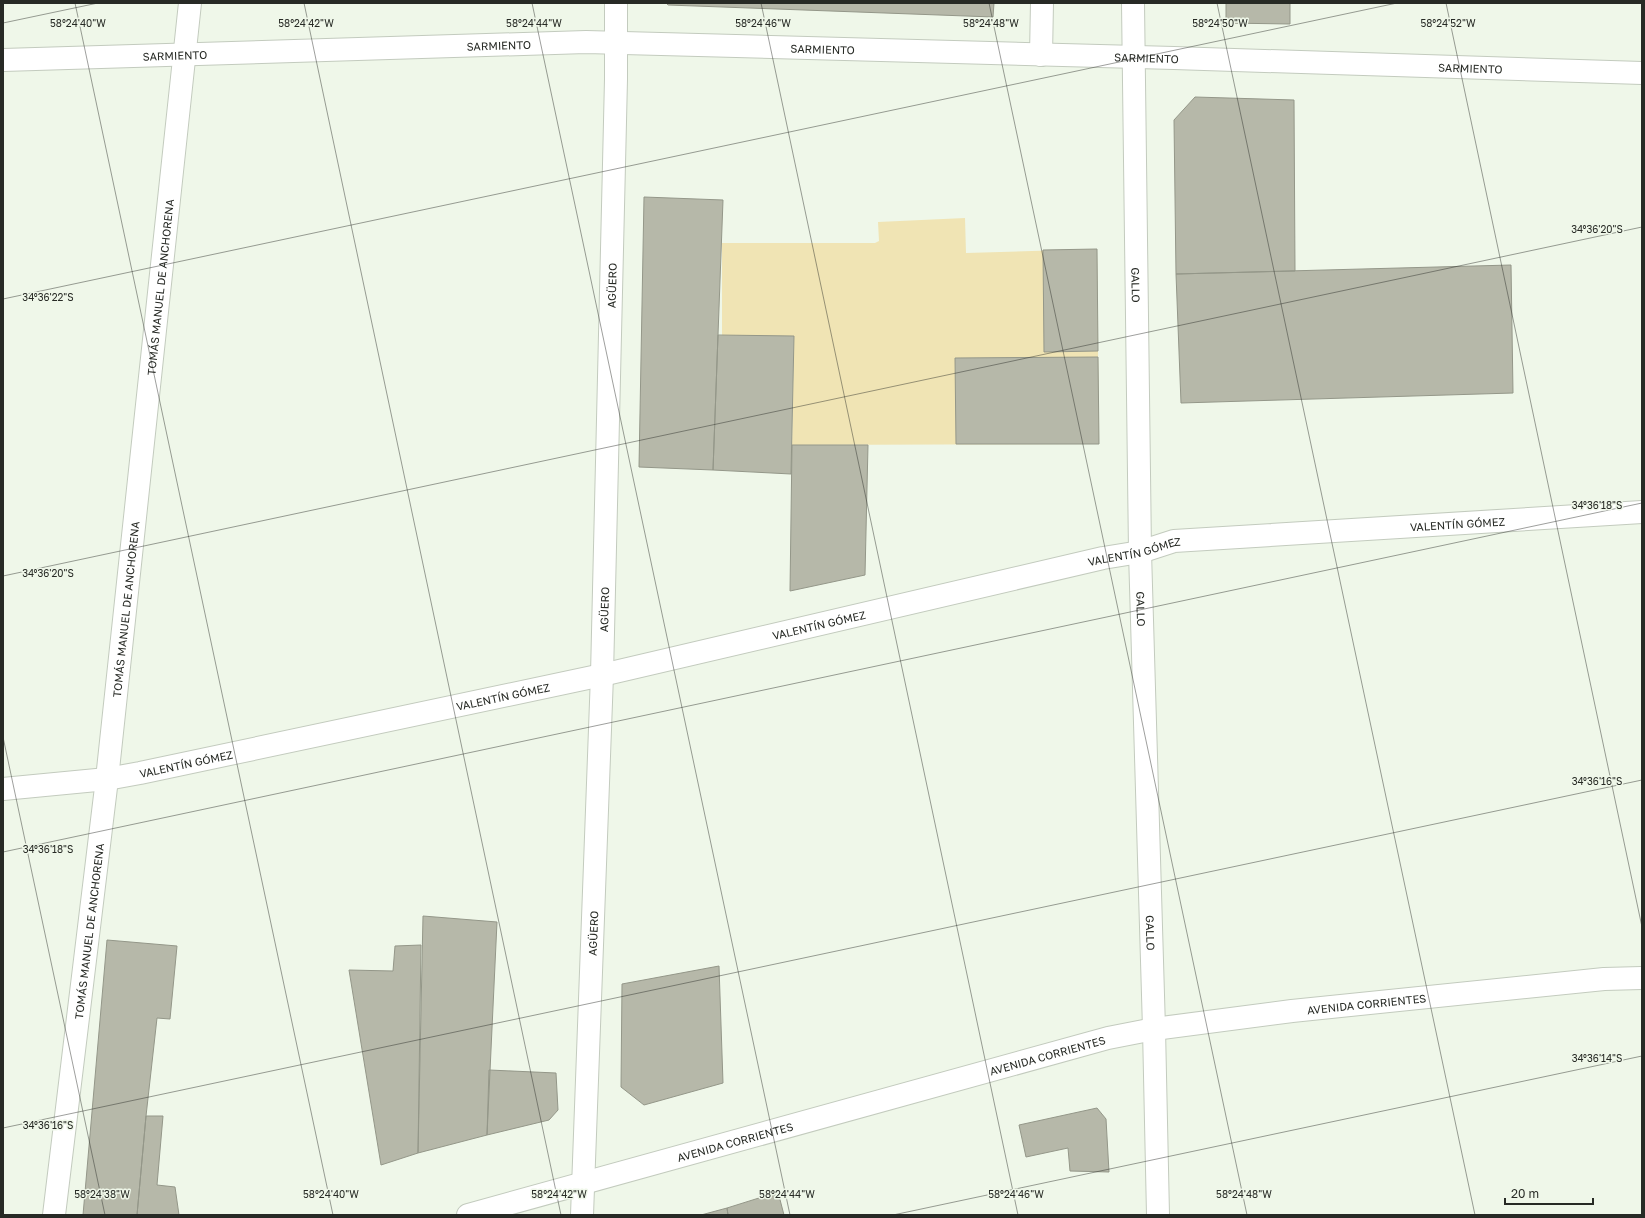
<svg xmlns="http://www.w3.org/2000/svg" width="1645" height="1218" font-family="'Golos Text',sans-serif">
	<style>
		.green { fill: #f0e4b4 }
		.building { fill: #b6b8a9; stroke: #949789 }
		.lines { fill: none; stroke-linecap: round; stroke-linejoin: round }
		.minor-casing { stroke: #c3cbbe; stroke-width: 24 }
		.major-casing { stroke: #c3cbbe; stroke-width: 24 }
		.minor { stroke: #fff; stroke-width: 22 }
		.major { stroke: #fff; stroke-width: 22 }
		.ticks { fill: none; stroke: #272a25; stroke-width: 1; stroke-opacity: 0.45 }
		.labels { text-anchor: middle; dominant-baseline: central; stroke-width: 3; stroke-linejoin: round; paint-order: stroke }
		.street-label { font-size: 11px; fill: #272a25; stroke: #eff7e9 }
		.ticks-label { font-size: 10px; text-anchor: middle; fill: #272a25; stroke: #eff7e9; stroke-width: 3; stroke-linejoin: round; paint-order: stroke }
	</style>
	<rect width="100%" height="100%" fill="#eff7e9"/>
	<!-- green -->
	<path class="green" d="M965 218 966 253 1097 249 1099 444 792 445 794 336H722V243H875L879 241 878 222Z"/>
	<!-- building -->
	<path class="building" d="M666 3H994L993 17 668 5Z
		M1226 3H1290V24L1226 23Z
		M1195 97 1294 100 1295 271 1176 274 1174 120Z
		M644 197 723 200 713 470 639 467Z
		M1097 249 1098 351 1044 352 1043 250Z
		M1511 265 1513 393 1181 403 1176 274Z
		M718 335 794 336 791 474 713 470Z
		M1098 357 1099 444H956L955 358Z
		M792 445H868L865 575 790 591Z
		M423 916 497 922 487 1135 418 1153Z
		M107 940 177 946 170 1019 157 1018 146 1116 137 1215H83Z
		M421 945 418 1153 381 1165 349 970 393 971 395 946Z
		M719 966 723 1083 644 1105 621 1087 622 984Z
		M489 1070 556 1073 558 1110 549 1120 487 1135Z
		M1097 1108 1106 1119 1109 1172 1070 1171 1068 1148 1026 1157 1019 1125Z
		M146 1116H163L157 1185 175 1187 179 1215H137Z
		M778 1192 784 1215H728L727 1208Z
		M727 1208 728 1215H701Z"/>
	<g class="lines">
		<defs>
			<g id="minor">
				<path d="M1041 55 1042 3"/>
				<path id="s1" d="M3 60 586 42 1174 58 1642 73"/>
				<path id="s2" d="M3 789 107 779 140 773 602 675 1103 558 1140 552 1174 541 1642 512"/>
				<path d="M1154 1029 1158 1215"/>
				<path id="s3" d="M54 1215 107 779 190 3"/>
				<path id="s4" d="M582 1215 602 675 616 79V3"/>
			</g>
			<g id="major">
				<path id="s5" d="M1133 3 1140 552 1154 1029"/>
				<path id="s6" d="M468 1215 1108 1038 1154 1029 1292 1011 1604 979 1642 978"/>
			</g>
		</defs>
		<!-- minor casing -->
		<use href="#minor" class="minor-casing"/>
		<!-- major casing -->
		<use href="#major" class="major-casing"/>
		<!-- minor -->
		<use href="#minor" class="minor"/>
		<!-- major -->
		<use href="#major" class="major"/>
	</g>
	<!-- ticks -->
	<path class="ticks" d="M75 3 333 1215M304 3 561 1215M532 3 790 1215M761 3 1018 1215M989 3 1247 1215M1217 3 1475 1215M1446 3 1642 927M3 23 98 3M3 299 1397 3M3 576 1642 227M3 737 105 1215M3 852 1642 503M3 1128 1642 780M893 1215 1642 1056"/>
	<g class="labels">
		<!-- street labels -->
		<g class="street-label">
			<text stroke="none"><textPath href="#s1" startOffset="496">SARMIENTO</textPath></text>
			<text stroke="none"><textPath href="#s1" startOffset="820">SARMIENTO</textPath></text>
			<text stroke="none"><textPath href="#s1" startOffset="172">SARMIENTO</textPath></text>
			<text stroke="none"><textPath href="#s1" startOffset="1144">SARMIENTO</textPath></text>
			<text stroke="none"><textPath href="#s1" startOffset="1468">SARMIENTO</textPath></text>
			<text stroke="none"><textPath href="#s4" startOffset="930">AGÜERO</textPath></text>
			<text stroke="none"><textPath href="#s5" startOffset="282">GALLO</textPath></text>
			<text stroke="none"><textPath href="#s3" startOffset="934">TOMÁS MANUEL DE ANCHORENA</textPath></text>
			<text stroke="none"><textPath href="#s2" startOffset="1482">VALENTÍN GÓMEZ</textPath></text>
			<text stroke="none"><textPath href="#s2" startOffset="1157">VALENTÍN GÓMEZ</textPath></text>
			<text stroke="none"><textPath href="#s3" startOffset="610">TOMÁS MANUEL DE ANCHORENA</textPath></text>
			<text stroke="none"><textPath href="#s4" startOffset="606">AGÜERO</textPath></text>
			<text stroke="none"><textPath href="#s5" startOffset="606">GALLO</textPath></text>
			<text stroke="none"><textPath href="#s2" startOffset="833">VALENTÍN GÓMEZ</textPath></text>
			<text stroke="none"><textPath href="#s2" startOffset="509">VALENTÍN GÓMEZ</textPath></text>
			<text stroke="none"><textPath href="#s2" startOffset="185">VALENTÍN GÓMEZ</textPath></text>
			<text stroke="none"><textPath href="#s3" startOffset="286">TOMÁS MANUEL DE ANCHORENA</textPath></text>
			<text stroke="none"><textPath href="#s4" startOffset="282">AGÜERO</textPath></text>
			<text stroke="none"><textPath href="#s5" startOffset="930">GALLO</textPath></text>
			<text stroke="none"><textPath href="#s6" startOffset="925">AVENIDA CORRIENTES</textPath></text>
			<text stroke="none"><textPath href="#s6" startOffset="601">AVENIDA CORRIENTES</textPath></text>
			<text stroke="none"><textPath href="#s6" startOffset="277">AVENIDA CORRIENTES</textPath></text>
		</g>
	</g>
	<g class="ticks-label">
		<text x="78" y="27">58°24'40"W</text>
		<text x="306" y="27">58°24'42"W</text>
		<text x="534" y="27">58°24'44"W</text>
		<text x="763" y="27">58°24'46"W</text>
		<text x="991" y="27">58°24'48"W</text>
		<text x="1220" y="27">58°24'50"W</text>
		<text x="1448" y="27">58°24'52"W</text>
		<text x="1597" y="233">34°36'20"S</text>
		<text x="48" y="301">34°36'22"S</text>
		<text x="1597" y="509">34°36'18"S</text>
		<text x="48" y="577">34°36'20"S</text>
		<text x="1597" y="785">34°36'16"S</text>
		<text x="48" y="853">34°36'18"S</text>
		<text x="1597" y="1062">34°36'14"S</text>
		<text x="48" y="1129">34°36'16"S</text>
		<text x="102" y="1198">58°24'38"W</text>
		<text x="331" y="1198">58°24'40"W</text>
		<text x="559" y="1198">58°24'42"W</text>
		<text x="787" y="1198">58°24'44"W</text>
		<text x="1016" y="1198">58°24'46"W</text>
		<text x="1244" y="1198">58°24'48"W</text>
	</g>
	<!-- border -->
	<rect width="1645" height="1218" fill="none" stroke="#272a25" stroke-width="8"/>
	<!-- scale -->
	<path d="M1505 1198v6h88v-6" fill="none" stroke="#272a25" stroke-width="2"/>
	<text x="1511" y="1198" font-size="12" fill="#272a25" stroke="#eff7e9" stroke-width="3" paint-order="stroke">20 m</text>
</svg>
